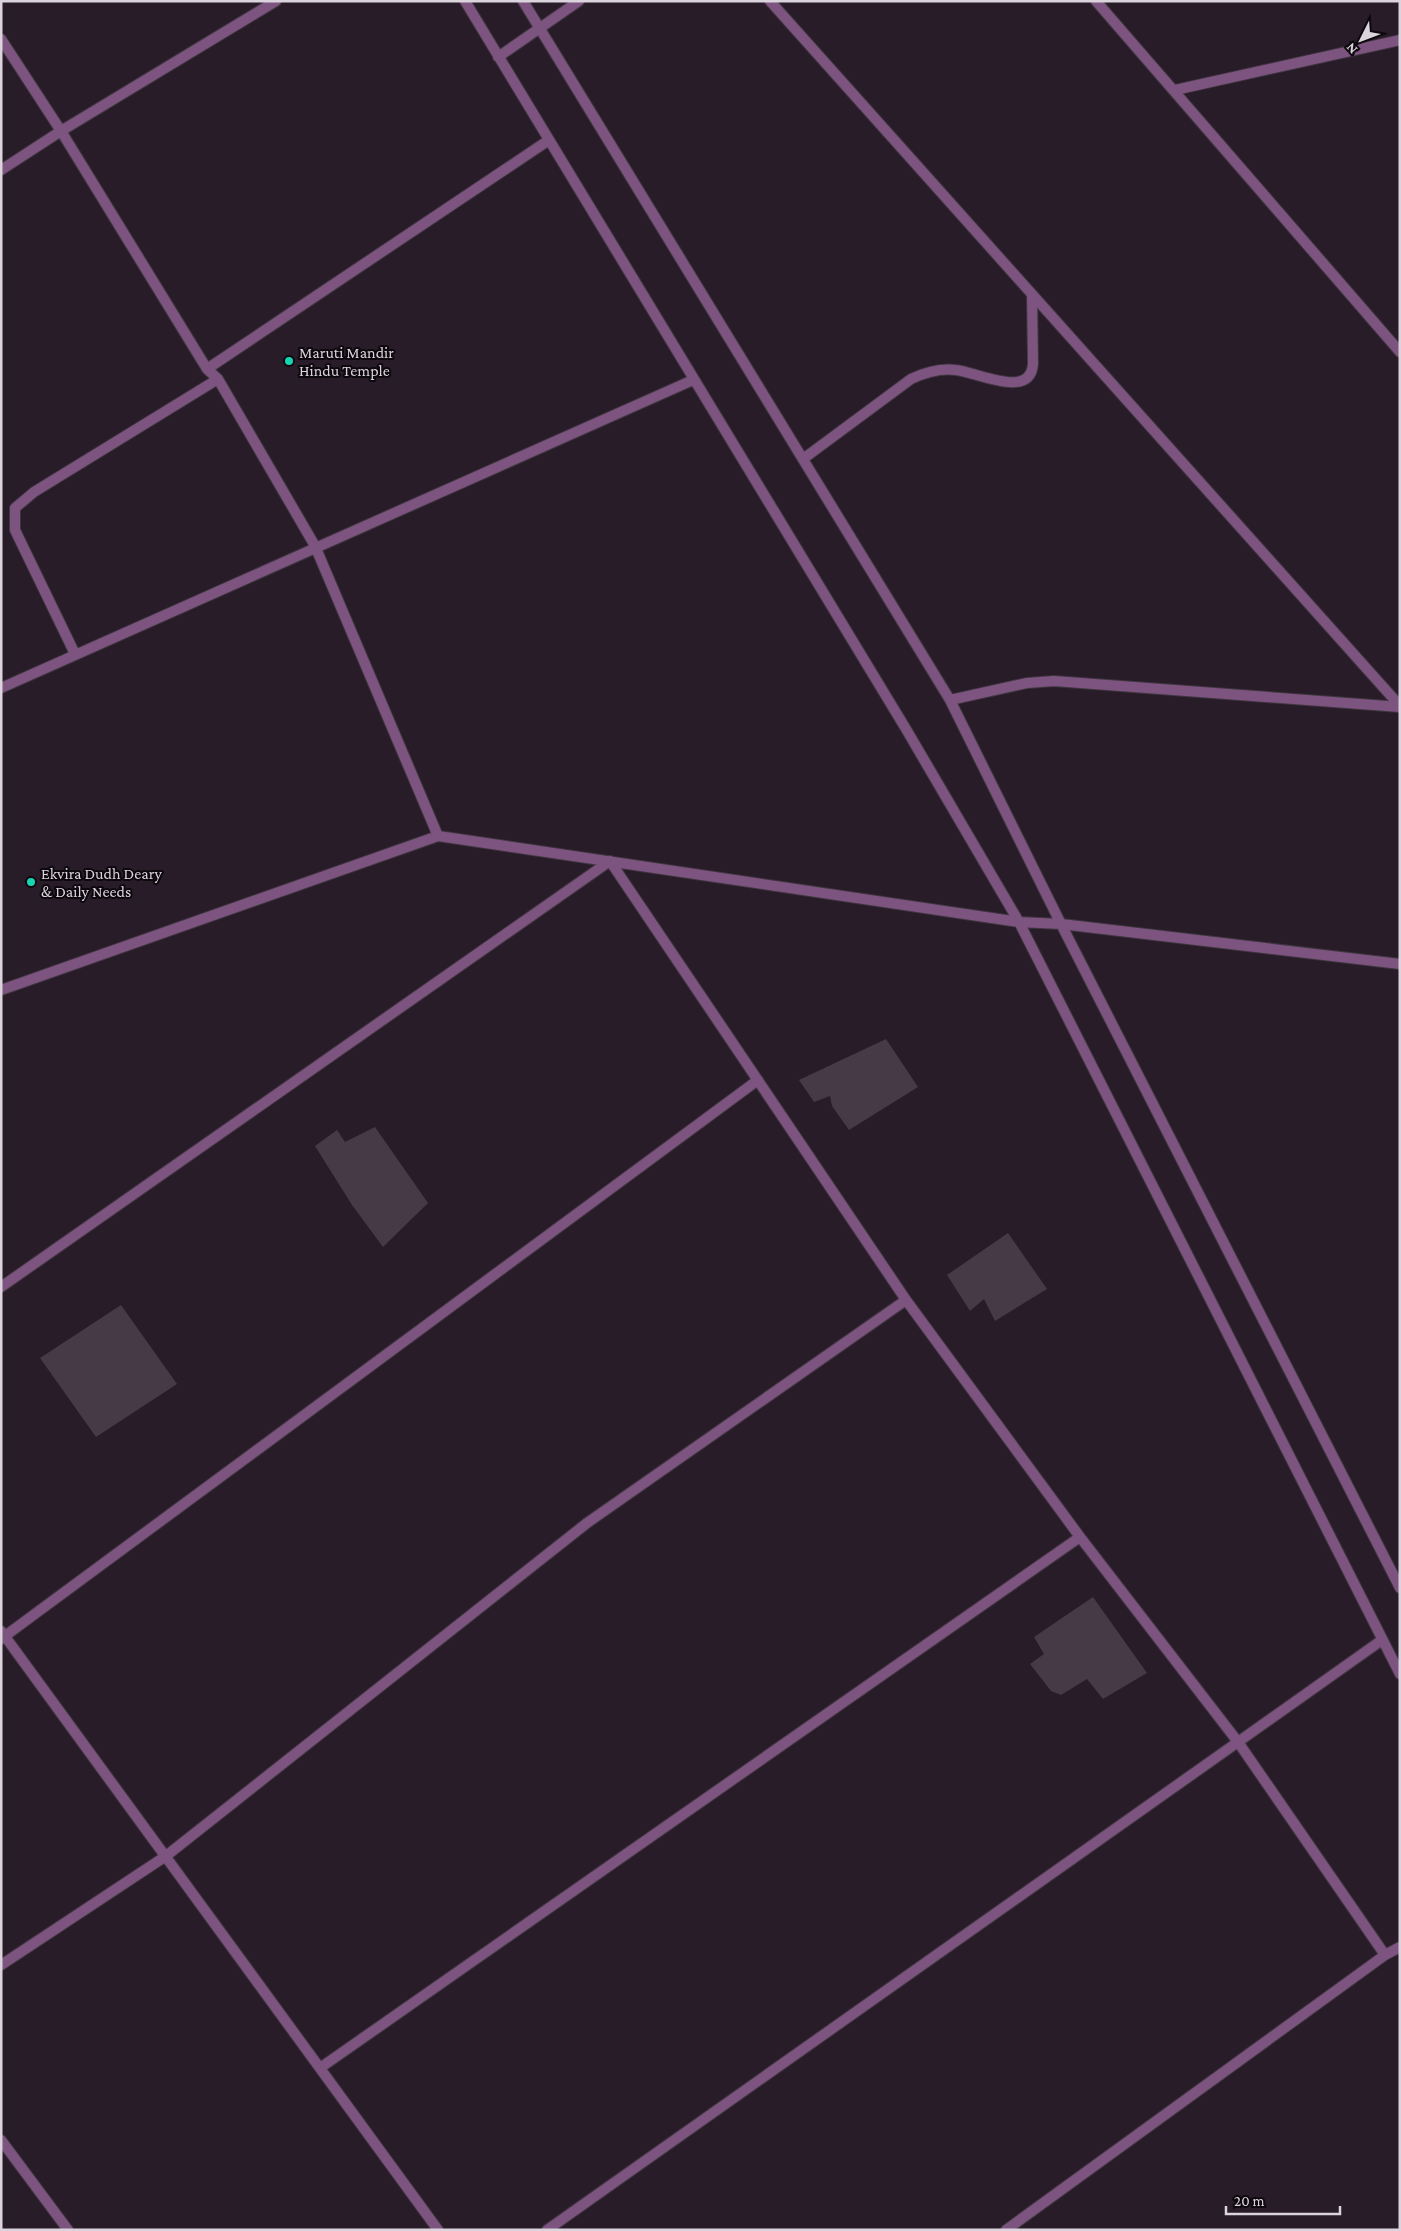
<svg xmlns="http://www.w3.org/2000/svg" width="1401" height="2231" font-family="'Crimson Pro',serif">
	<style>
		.building { fill: #463a47 }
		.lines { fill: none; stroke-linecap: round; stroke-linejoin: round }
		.street-casing { stroke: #403641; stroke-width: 12 }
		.street { stroke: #7d547f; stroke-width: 10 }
		.poi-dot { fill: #17d5b3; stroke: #0d080d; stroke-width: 2 }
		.labels { text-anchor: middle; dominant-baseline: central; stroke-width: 4; stroke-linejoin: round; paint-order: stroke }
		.poi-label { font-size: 16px; fill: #dcd4dc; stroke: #0d080d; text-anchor: start }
	</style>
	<rect width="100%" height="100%" fill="#271c28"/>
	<!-- building -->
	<path class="building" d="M886 1039 918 1087 849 1130 832 1106 830 1096 814 1102 799 1080Z
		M375 1127 428 1203 383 1247 352 1205 315 1146 337 1130 345 1142Z
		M1008 1233 1047 1289 995 1321 984 1299 970 1311 947 1275Z
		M121 1305 177 1384 96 1437 40 1358Z
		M1093 1597 1147 1673 1103 1699 1087 1679 1061 1695 1051 1691 1030 1664 1044 1654 1034 1637Z"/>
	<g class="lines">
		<defs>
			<path id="street" d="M465 1 906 729 1019 922 1400 1674
				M523 1 950 700 1061 924 1400 1588
				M770 1 1400 706
				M1096 1 1400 352
				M1 39 61 131 207 369 218 379 315 546 438 836
				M498 57 579 1
				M1175 90 1400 40
				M1 170 61 131 276 1
				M207 369 549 140
				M803 459 911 379C926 372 940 368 956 370 977 372 1030 400 1033 364L1032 295
				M75 654 15 530V508L34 492 218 379
				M1 688 693 380
				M950 700 1027 683 1054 681 1400 707
				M1 990 438 836 1019 922 1061 924 1400 964
				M1 1287 610 861 906 1300 1080 1537 1238 1742 547 2230
				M1 1631 438 2230
				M1 1639 758 1080
				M1385 1955 1400 1947
				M1 1965 166 1856 587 1523 906 1300
				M320 2068 1080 1537
				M1 2140 68 2230
				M1006 2230 1385 1955 1238 1742 1382 1640"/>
		</defs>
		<!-- street casing -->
		<use href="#street" class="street-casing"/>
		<!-- street -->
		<use href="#street" class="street"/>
	</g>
	<!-- markers -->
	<g class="poi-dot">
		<circle cx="289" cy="361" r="5"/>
		<circle cx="31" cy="882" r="5"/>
	</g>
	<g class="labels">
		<!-- poi labels -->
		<g class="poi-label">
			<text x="299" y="352">Maruti Mandir<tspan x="299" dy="18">Hindu Temple</tspan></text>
			<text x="41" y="873">Ekvira Dudh Deary<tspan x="41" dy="18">&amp; Daily Needs</tspan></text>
		</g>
	</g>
	<!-- border -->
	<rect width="1401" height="2231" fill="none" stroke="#dcd4dc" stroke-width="5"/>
	<!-- north arrow -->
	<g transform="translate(1361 40) rotate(228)" stroke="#0d080d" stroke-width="4" paint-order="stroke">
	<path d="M0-4L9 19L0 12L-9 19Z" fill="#dcd4dc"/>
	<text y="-8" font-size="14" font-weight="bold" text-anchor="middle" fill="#dcd4dc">N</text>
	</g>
	<!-- scale -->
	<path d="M1226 2206v8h114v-8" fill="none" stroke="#dcd4dc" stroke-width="2.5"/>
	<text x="1234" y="2206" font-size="15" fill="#dcd4dc" stroke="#0d080d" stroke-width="4" paint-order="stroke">20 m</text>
</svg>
